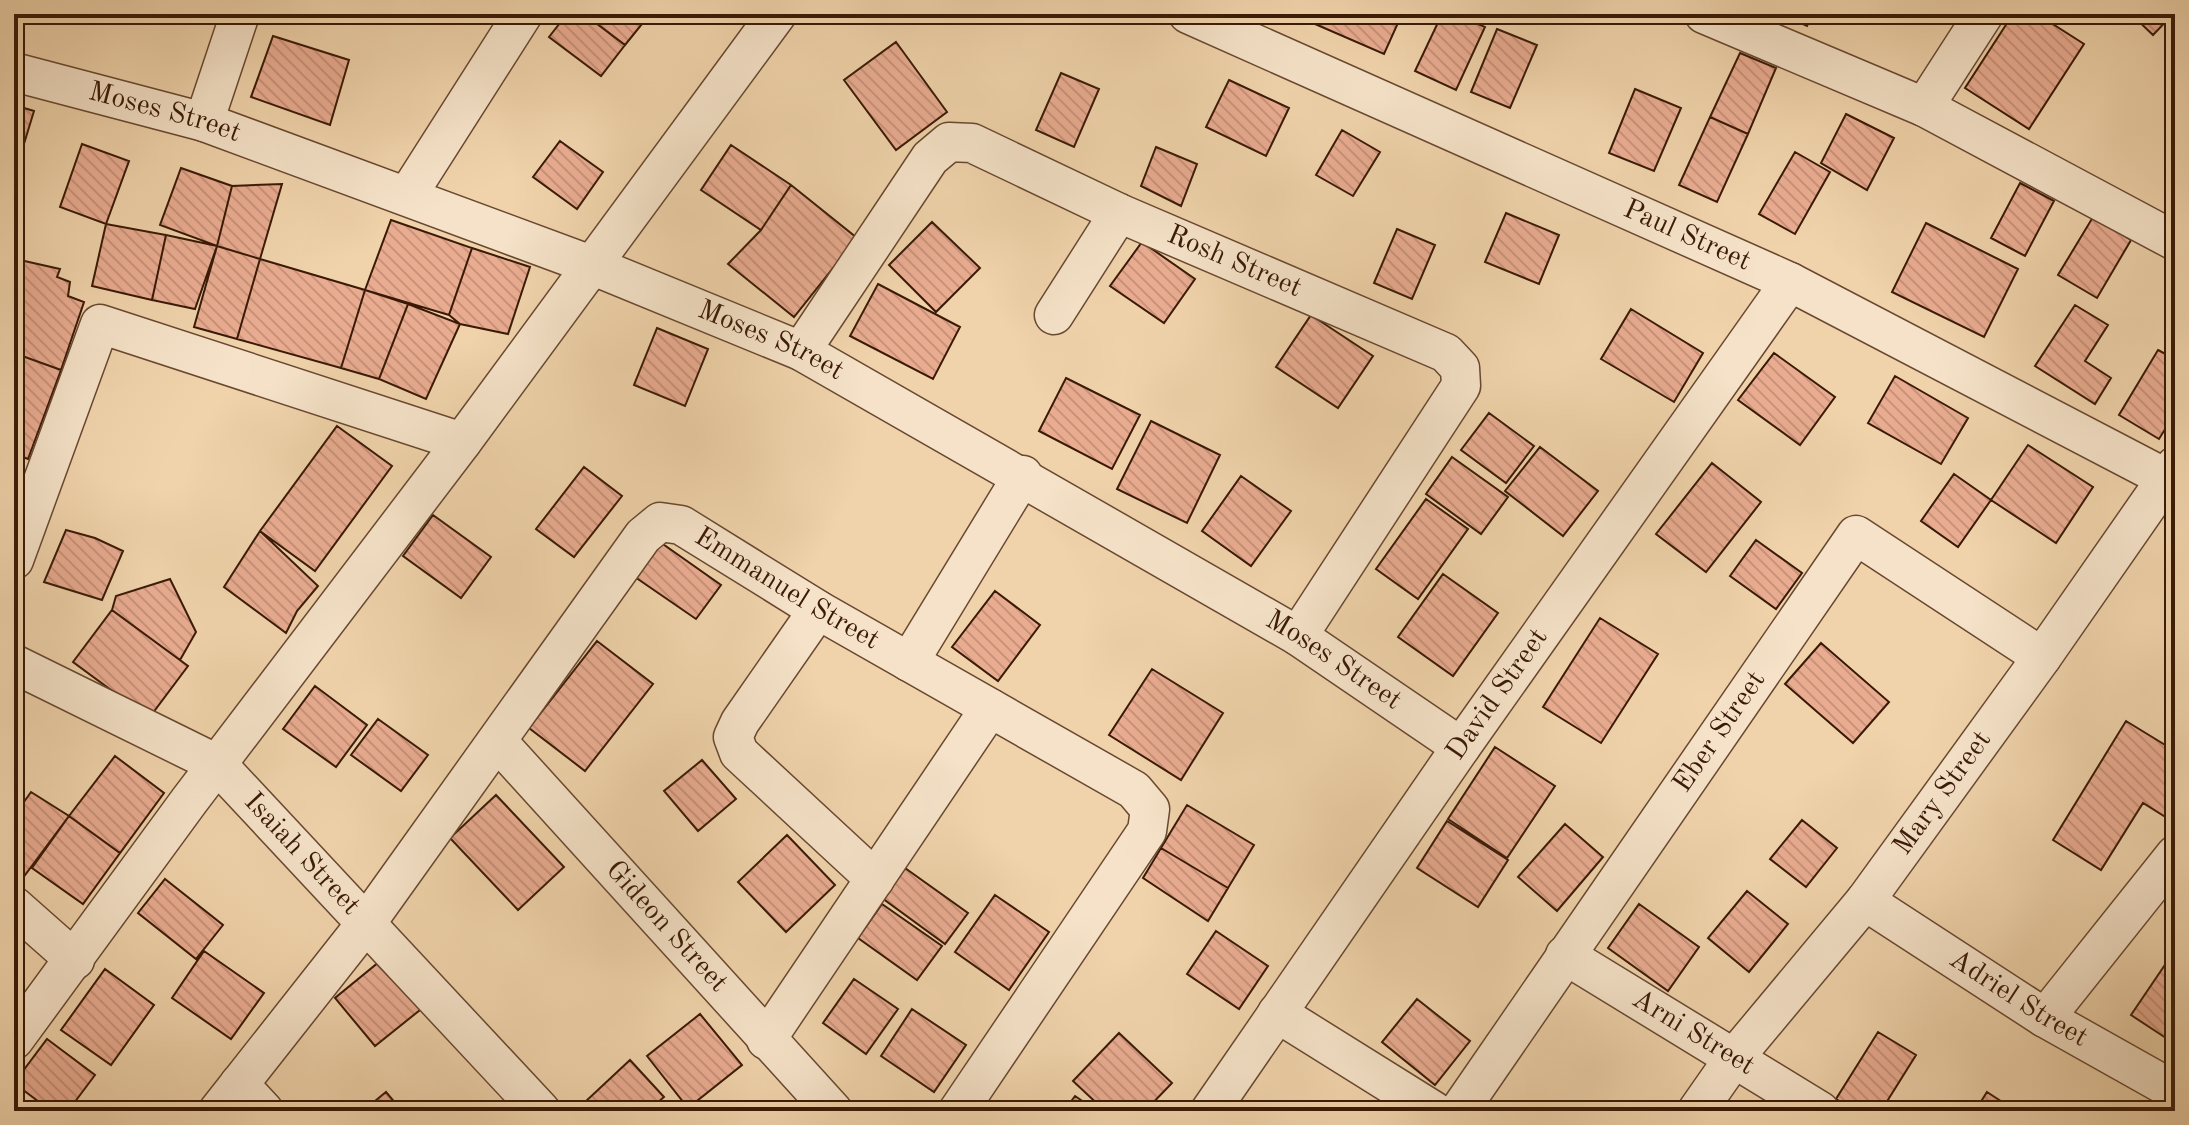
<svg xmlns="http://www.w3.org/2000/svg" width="2189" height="1125" font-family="'Old Standard TT',serif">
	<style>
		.building { fill: url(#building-back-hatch); stroke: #3a1a07; stroke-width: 2 }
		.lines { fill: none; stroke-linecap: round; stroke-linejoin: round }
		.minor-casing { stroke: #684830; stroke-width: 41 }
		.minor { stroke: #f5e2c8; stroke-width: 38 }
		.labels { text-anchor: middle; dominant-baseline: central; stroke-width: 8; stroke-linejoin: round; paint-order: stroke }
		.street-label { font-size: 28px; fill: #3a1a07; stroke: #f5e2c8 }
	</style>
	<defs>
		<pattern id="building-back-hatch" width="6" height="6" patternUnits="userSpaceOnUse" patternTransform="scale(2)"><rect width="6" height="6" fill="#e9ac91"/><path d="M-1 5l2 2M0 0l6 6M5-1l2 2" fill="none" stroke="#c9937c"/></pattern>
	</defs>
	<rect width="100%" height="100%" fill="#f0d3ab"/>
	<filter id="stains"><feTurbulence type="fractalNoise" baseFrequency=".0025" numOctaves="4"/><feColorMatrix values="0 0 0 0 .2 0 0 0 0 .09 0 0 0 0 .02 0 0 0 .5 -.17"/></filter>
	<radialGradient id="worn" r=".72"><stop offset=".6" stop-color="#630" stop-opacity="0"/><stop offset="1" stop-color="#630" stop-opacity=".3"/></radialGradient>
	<!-- building -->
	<path class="building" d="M567 14H584L625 45 601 76 549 37Z
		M584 14H650L625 45Z
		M1292 14H1402L1384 54Z
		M1442 14H1455L1485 27 1456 90 1415 71Z
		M1781 14H1813L1807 26Z
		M2013 14H2037L2084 44 2029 129 1965 88Z
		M2131 14H2173L2153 35Z
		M1497 29 1537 45 1510 108 1471 92Z
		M273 36 349 60 330 125 251 97Z
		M896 42 947 112 896 150 844 80Z
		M1740 53 1776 68 1748 134 1710 117Z
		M1061 73 1099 89 1074 147 1036 130Z
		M1229 80 1289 108 1266 156 1206 127Z
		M1635 89 1681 108 1654 171 1609 153Z
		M14 105 34 111 16 170 14 169Z
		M1846 114 1894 138 1867 190 1821 163Z
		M1710 117 1748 134 1717 202 1679 185Z
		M1342 130 1380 152 1353 196 1316 175Z
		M560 141 603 172 577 209 533 177Z
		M82 144 129 161 106 224 60 207Z
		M731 145 791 185 761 230 701 190Z
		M1156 147 1197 164 1181 206 1141 186Z
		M1795 152 1830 172 1795 234 1759 214Z
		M181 168 232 186 217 246 160 225Z
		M2020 183 2054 201 2025 256 1991 238Z
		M282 184 260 259 217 246 232 186Z
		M791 185 857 238 794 317 728 264 761 230Z
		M1506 213 1559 235 1539 284 1485 262Z
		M2093 217 2131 240 2097 298 2058 275Z
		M391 220 472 248 449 315 365 290Z
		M932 222 980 268 936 312 889 265Z
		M1926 223 2018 269 1984 337 1892 292Z
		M106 224 166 235 152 300 92 286Z
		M1397 229 1435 245 1412 299 1374 283Z
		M166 235 217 246 195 309 152 300Z
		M1142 242 1195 279 1164 323 1110 286Z
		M217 246 260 259 237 339 194 327Z
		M472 248 530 267 508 334 460 324 449 315Z
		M260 259 365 290 341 368 237 339Z
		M20 260 60 269 57 277 70 282 68 296 84 302 61 370 14 353V282Z
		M878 284 960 327 933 379 850 336Z
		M365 290 408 304 379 379 341 368Z
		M408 304 460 324 426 399 379 379Z
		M2075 305 2108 325 2085 361 2111 378 2095 404 2035 366Z
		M1631 309 1703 353 1674 402 1601 359Z
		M1311 315 1373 356 1338 408 1276 367Z
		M657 328 708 349 685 406 634 385Z
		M2158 350 2175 359V413L2159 439 2119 415Z
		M14 353 61 370 28 459 14 454Z
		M1774 353 1835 397 1800 445 1738 400Z
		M1895 376 1968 418 1941 464 1868 423Z
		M1066 378 1140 415 1112 469 1039 431Z
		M1489 413 1534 446 1506 483 1461 450Z
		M1151 421 1220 455 1187 523 1117 489Z
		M337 426 392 466 315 571 260 531Z
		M2028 445 2093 487 2056 543 1991 500Z
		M1540 447 1598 491 1563 536 1505 491Z
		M1452 457 1508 497 1481 534 1426 494Z
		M1712 463 1761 502 1706 572 1656 534Z
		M584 467 622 496 574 557 536 529Z
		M1954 474 1991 500 1958 547 1921 521Z
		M1241 476 1291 511 1251 566 1202 531Z
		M1426 499 1468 529 1418 599 1376 569Z
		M433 515 491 557 461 598 403 556Z
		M66 530 95 538 123 551 102 600 44 582Z
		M260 531 318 586 297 611 286 633 224 587Z
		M1756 540 1802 573 1776 609 1730 576Z
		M660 542 721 585 696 619 635 577Z
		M1443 574 1498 613 1453 676 1398 637Z
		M170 579 196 632 180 660 112 610 116 596Z
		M995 591 1040 625 998 681 952 647Z
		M112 610 188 666 149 718 73 662Z
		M1600 618 1658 654 1601 743 1543 707Z
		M597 641 653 684 585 771 529 728Z
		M1821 643 1889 702 1853 743 1785 684Z
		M1152 669 1223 713 1181 780 1109 735Z
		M315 686 367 725 336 767 283 729Z
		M378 719 428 755 401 791 351 755Z
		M2126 721 2175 751V823L2143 803 2101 870 2053 840Z
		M1495 747 1555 786 1507 858 1448 819Z
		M115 756 164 793 120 853 69 816Z
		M702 760 736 799 698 831 664 791Z
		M31 792 69 816 22 879 14 873V816Z
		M496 795 564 867 518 910 450 838Z
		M1187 805 1254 845 1228 888 1161 848Z
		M69 816 120 853 83 904 32 868Z
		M1802 820 1837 848 1806 887 1770 859Z
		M1447 821 1508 860 1478 907 1417 868Z
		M1565 824 1603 857 1557 911 1518 877Z
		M787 835 835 885 786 932 738 882Z
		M1161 848 1228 888 1208 921 1143 878Z
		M905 868 968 913 945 944 882 898Z
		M165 879 223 925 196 959 138 913Z
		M1747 891 1788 924 1749 972 1708 938Z
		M995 895 1049 932 1009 990 955 952Z
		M882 904 942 946 917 980 858 938Z
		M1639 904 1699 947 1668 991 1608 948Z
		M1216 931 1268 966 1239 1009 1187 974Z
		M2175 950V1044L2131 1015Z
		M204 951 264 993 231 1039 172 998Z
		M390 953 430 1002 375 1046 335 998Z
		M105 969 154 1005 111 1065 61 1030Z
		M854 979 898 1009 866 1054 823 1023Z
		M1417 999 1470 1041 1435 1085 1382 1042Z
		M912 1009 966 1045 934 1092 881 1056Z
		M700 1014 742 1065 688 1108 647 1056Z
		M1878 1032 1916 1055 1881 1111H1856L1836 1099Z
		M1119 1033 1172 1083 1145 1111H1105L1073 1081Z
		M47 1039 95 1075 68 1111H51L14 1083Z
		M630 1060 664 1097 648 1111H594L585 1102Z
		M386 1092 402 1111H363Z
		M1987 1092 2016 1111H1975Z
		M1075 1096 1097 1111H1064Z"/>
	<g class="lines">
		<defs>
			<g id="minor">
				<path id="s1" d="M1188 14 1790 282 2175 483"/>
				<path d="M1704 14 1924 107 2175 241"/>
				<path id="s2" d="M14 72 204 122 591 265 801 351 1298 636 1461 747"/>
				<path d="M1924 107 1984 14"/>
				<path d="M204 122 240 14"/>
				<path d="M407 196 523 14"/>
				<path d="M1054 315 1119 213"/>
				<path id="s3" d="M801 351 930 158 949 142 972 143 1119 213 1446 353 1460 368 1461 386 1298 636"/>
				<path d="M14 560 100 324 462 442"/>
				<path d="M818 610 740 722 733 737 739 753 875 879"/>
				<path d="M909 662 1023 475"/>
				<path id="s4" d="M14 664 217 764 541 1111"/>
				<path id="s5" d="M498 742 833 1111"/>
				<path id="s6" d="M1865 901 2045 1018 2175 1091"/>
				<path d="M14 906 75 960"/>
				<path id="s7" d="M1565 955 1820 1111"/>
				<path d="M1277 1013 1434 1111"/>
				<path d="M2045 1018 2175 855"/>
				<path d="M14 1040 189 801 462 442 777 14"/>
				<path d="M766 1040 990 708"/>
				<path d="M239 1084 264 1111"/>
				<path id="s8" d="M218 1111 367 922 643 536 660 522 681 525 818 610 1134 790 1150 809 1147 831 958 1111"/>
				<path id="s9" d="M1210 1111 1461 747 1790 282"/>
				<path id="s10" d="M1459 1111 1856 535 2042 657"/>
				<path id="s11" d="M1697 1111 1734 1058 1865 901 2042 657 2175 466"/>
			</g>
		</defs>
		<!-- minor casing -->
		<use href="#minor" class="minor-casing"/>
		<!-- minor -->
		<use href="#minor" class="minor"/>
	</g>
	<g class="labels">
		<!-- street labels -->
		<g class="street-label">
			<text stroke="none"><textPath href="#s2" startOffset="156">Moses Street</textPath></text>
			<text stroke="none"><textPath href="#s1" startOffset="546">Paul Street</textPath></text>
			<text stroke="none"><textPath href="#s3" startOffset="568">Rosh Street</textPath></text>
			<text stroke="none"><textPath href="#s2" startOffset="804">Moses Street</textPath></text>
			<text stroke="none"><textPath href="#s8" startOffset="882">Emmanuel Street</textPath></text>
			<text stroke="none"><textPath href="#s2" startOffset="1452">Moses Street</textPath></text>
			<text stroke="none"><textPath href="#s9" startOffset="506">David Street</textPath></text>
			<text stroke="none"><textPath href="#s10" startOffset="460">Eber Street</textPath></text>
			<text stroke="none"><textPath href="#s11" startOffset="402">Mary Street</textPath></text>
			<text stroke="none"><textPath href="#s4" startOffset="350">Isaiah Street</textPath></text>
			<text stroke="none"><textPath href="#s5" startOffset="250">Gideon Street</textPath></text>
			<text stroke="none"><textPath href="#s6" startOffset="182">Adriel Street</textPath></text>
			<text stroke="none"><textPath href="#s7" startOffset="150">Arni Street</textPath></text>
		</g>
	</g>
	<!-- margin -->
	<rect width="2189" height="1125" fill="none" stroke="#f0d3ab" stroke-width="48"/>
	<rect x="16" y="16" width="2157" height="1093" fill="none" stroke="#3a1a07" stroke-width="4"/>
	<rect x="24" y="24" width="2141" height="1077" fill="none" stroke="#3a1a07" stroke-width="2"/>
	<rect width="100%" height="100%" filter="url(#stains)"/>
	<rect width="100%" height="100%" fill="url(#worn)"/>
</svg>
